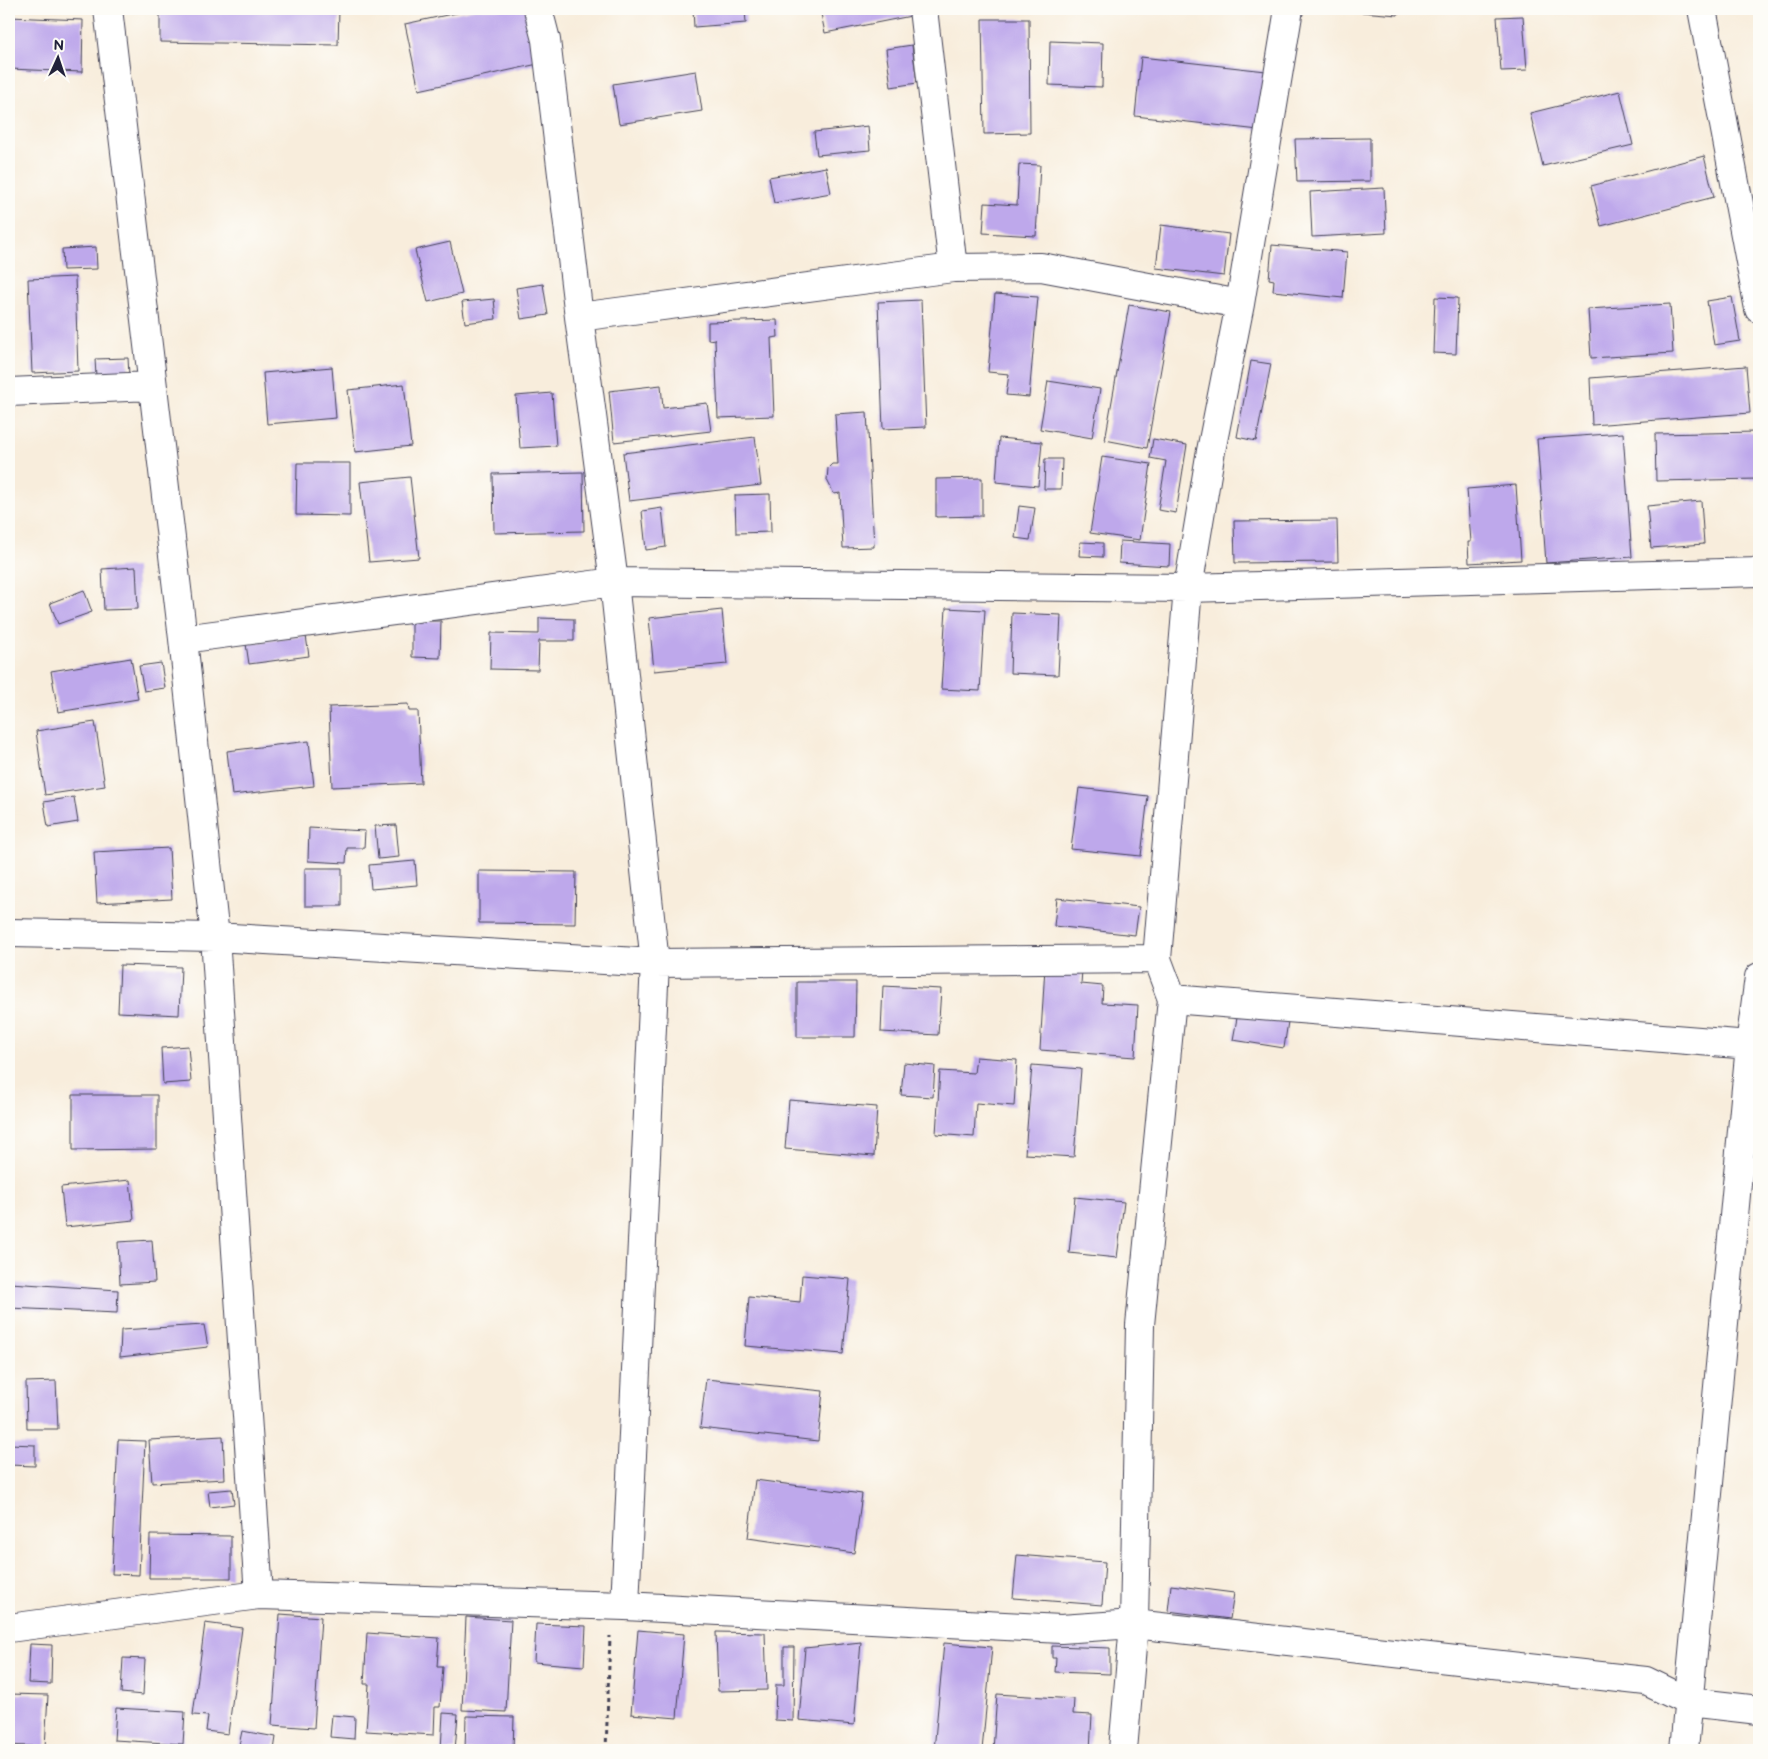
<svg xmlns="http://www.w3.org/2000/svg" width="1768" height="1759" font-family="'Balsamiq Sans',sans-serif">
	<style>
		.building { fill: #bea8eb }
		.lines { fill: none; stroke-linecap: round; stroke-linejoin: round }
		.street-casing { stroke: #424053; stroke-width: 30 }
		.path { stroke: #424053; stroke-width: 3; stroke-dasharray: 4 4; stroke-linecap: butt }
		.street { stroke: #fff; stroke-width: 28 }
	</style>
	<rect width="100%" height="100%" fill="#fdfcf7"/>
	<filter id="ink" filterUnits="userSpaceOnUse"><feTurbulence type="fractalNoise" baseFrequency=".02" numOctaves="2"/><feDisplacementMap in="SourceGraphic" scale="10" xChannelSelector="R" yChannelSelector="G"/><feConvolveMatrix kernelMatrix="1 2 1 2 8 2 1 2 1" color-interpolation-filters="sRGB"/></filter>
	<filter id="wash" filterUnits="userSpaceOnUse"><feTurbulence type="fractalNoise" baseFrequency=".0096" numOctaves="4" result="noise"/><feDisplacementMap in="SourceGraphic" scale="20" xChannelSelector="R" yChannelSelector="G"/><feGaussianBlur stdDeviation="1.12" result="paint"/><feColorMatrix in="noise" values="0 0 0 0 0 0 0 0 0 0 0 0 0 0 0 0 0 1.4 0 .05"/><feComposite in="paint" operator="in"/></filter>
	<g filter="url(#wash)">
		<rect width="100%" height="100%" fill="#f8eddc"/>
		<g id="blocks">
			<!-- building -->
			<path class="building" d="M160 9H339L338 45 160 42Z
				M475 9H526L538 64 419 90 405 24Z
				M693 9H745L746 23 694 27Z
				M820 9H915L916 15 825 33Z
				M1361 9H1399L1398 15 1361 12Z
				M1523 16 1527 70 1501 71 1497 17Z
				M9 17 83 20 82 72 9 69Z
				M982 19H1029L1030 133 984 134Z
				M1050 41 1103 43 1102 87 1049 85Z
				M912 45 917 83 891 87 886 49Z
				M1141 57 1266 71 1259 130 1135 116Z
				M696 71 702 111 619 124 613 84Z
				M1620 91 1633 145 1543 166 1530 113Z
				M868 126 870 150 817 155 814 132Z
				M1370 138V181L1297 182 1295 139Z
				M1704 156 1714 197 1601 226 1591 186Z
				M1019 164 1040 165 1036 236 983 233 985 203 1017 205Z
				M826 167 831 193 774 203 769 177Z
				M1384 188 1386 233 1312 237 1310 192Z
				M1161 225 1229 234 1224 276 1156 268Z
				M450 242 462 294 428 302 415 250Z
				M1272 245 1347 252 1343 298 1273 291 1274 280 1269 279Z
				M96 247 97 269 63 270 62 249Z
				M75 277 78 371 32 373 28 279Z
				M543 284 548 315 521 319 516 288Z
				M995 294 1038 297 1029 397 1006 395 1009 374 988 372Z
				M1435 297 1458 298 1456 354 1433 353Z
				M1732 297 1740 341 1714 345 1707 301Z
				M494 299 496 319 465 323 462 302Z
				M921 300 926 427 883 429 878 302Z
				M1670 304 1673 353 1591 358 1588 309Z
				M1129 305 1171 312 1147 448 1105 440Z
				M777 320 778 337 771 338 774 416 718 418 715 339 708 340V322Z
				M128 358 129 375 96 376 95 359Z
				M1251 361 1271 364 1256 441 1237 437Z
				M1746 366 1750 413 1592 425 1590 378Z
				M332 367 336 418 267 424 263 373Z
				M1048 381 1100 389 1092 438 1040 429Z
				M404 384 411 446 355 452 348 390Z
				M661 385 663 408 707 403 711 431 614 442 609 391Z
				M552 393 556 446 520 448 516 396Z
				M867 412 874 547 843 548 840 493 834 494 827 480 828 468 832 464H838L835 414Z
				M1757 432 1758 479 1656 481 1655 434Z
				M1623 433 1632 557 1546 563 1537 439Z
				M755 437 761 485 629 501 623 453Z
				M999 438 1042 442 1038 486 996 482Z
				M1153 439 1187 445 1176 513 1158 510 1166 461 1150 458Z
				M1102 457 1151 464 1140 540 1090 533Z
				M1045 459H1062L1061 489H1044Z
				M297 463H350V516L296 515Z
				M583 472 584 531 494 533 493 474Z
				M410 477 419 558 369 562 360 482Z
				M982 478V516L936 517V479Z
				M1516 485 1521 560 1469 563 1468 542H1471L1467 489Z
				M770 494 771 532 736 533 735 495Z
				M1701 501 1704 544 1651 548 1647 506Z
				M1019 506 1035 508 1030 540 1015 538Z
				M662 508 666 547 646 550 642 511Z
				M1337 520 1338 562 1235 563 1234 521Z
				M1120 541 1170 544 1169 566 1119 563Z
				M1080 542 1103 543V557L1079 556Z
				M136 567 138 609 104 610 102 569Z
				M84 590 92 612 58 624 50 603Z
				M946 608 985 610 980 691 941 689Z
				M722 610 727 664 654 671 649 618Z
				M1012 613 1061 615 1058 675 1010 673Z
				M539 618 574 619V641H539L538 670 490 669 491 633 539 634Z
				M412 621H441L440 658 412 657Z
				M306 636 309 656 249 664 246 644Z
				M131 658 138 699 58 712 51 671Z
				M161 663 165 688 144 691 139 666Z
				M408 704 409 711H418L421 783 332 787 329 707Z
				M95 722 105 786 45 795 36 731Z
				M309 741 314 786 232 795 227 751Z
				M1079 788 1148 796 1141 856 1071 849Z
				M74 797 78 822 48 827 44 802Z
				M396 825 399 857 378 859 375 826Z
				M309 828 365 831 364 848H347L346 863 308 861Z
				M169 848 172 899 97 903 94 852Z
				M415 861 417 885 371 889 369 865Z
				M305 868H342V906H305Z
				M479 871 576 872 575 924 479 923Z
				M1057 898 1139 907 1135 935 1054 926Z
				M120 965 181 967 179 1015 118 1012Z
				M1045 967 1082 970 1081 984 1103 986 1102 1003 1138 1005 1135 1057 1040 1050Z
				M797 982H856L855 1037H797Z
				M883 986 941 989 938 1035 881 1032Z
				M1239 1007 1289 1015 1284 1048 1233 1040Z
				M188 1046 191 1082 163 1084 161 1048Z
				M976 1057 1017 1060 1014 1106 976 1103 974 1137 936 1134 940 1071 974 1073Z
				M904 1063 935 1066 933 1097 901 1095Z
				M1032 1065 1081 1069 1074 1157 1025 1154Z
				M73 1095H157V1149L73 1150Z
				M789 1100 877 1107 874 1156 785 1149Z
				M130 1180 134 1220 65 1227 61 1187Z
				M1075 1197 1124 1202 1117 1258 1069 1253Z
				M152 1240 155 1282 120 1284 118 1242Z
				M802 1275 850 1279 843 1354 745 1346 749 1297 800 1302Z
				M10 1283 118 1290 117 1313 9 1308Z
				M204 1325 208 1347 120 1357 121 1330Z
				M706 1379 823 1391 818 1441 700 1428Z
				M56 1381 58 1429H27L26 1382Z
				M223 1436 225 1479 152 1483 149 1440Z
				M118 1440 145 1441 139 1575 112 1574Z
				M9 1444 35 1445V1466L9 1465Z
				M755 1480 862 1494 854 1553 748 1538Z
				M232 1489 234 1504 210 1507 208 1491Z
				M150 1535 231 1536V1578H149Z
				M1017 1555 1105 1562 1102 1605 1013 1598Z
				M1171 1585 1234 1593 1230 1619 1168 1611Z
				M280 1614 321 1617 314 1728 272 1725Z
				M466 1617 511 1620 506 1712 462 1710Z
				M205 1623 242 1628 228 1734 206 1731 208 1716 193 1715Z
				M536 1624 586 1626 584 1666 534 1662Z
				M638 1630 684 1634 677 1718 631 1714Z
				M716 1632 765 1633 767 1690 718 1691Z
				M367 1633 439 1638 437 1667H443L440 1707H435L434 1735 366 1731 369 1684H364Z
				M861 1642 854 1725 799 1720 805 1648Z
				M944 1643 992 1647 982 1750H934Z
				M30 1644 52 1645 51 1684 28 1683Z
				M1052 1646 1110 1648V1674L1055 1672 1056 1658H1052Z
				M784 1647H794L793 1721 775 1720 776 1685H784Z
				M123 1658 145 1659 143 1695 121 1693Z
				M9 1694 48 1695 45 1747 9 1745Z
				M997 1694 1074 1699 1073 1714 1092 1715 1090 1750H993Z
				M116 1708 185 1712 183 1744 114 1740Z
				M443 1713 458 1714 455 1750H441Z
				M332 1715 355 1717 354 1739 330 1737Z
				M466 1716 514 1717 513 1750H465Z
				M242 1731 276 1737 274 1750H238Z"/>
		</g>
	</g>
	<g filter="url(#ink)">
		<use href="#blocks" fill-opacity="0" stroke="#424053" stroke-width="1"/>
		<g class="lines">
			<defs>
				<path id="street" d="M108 9 183 639 215 937 259 1595
					M538 9 546 40 579 317 614 582 655 963 625 1606
					M923 9 953 268
					M1702 9 1759 309
					M579 317 953 268 1041 267 1240 304
					M9 392 152 386
					M183 639 614 582 1188 588 1759 572
					M9 933 215 937 655 963 1157 959
					M1172 999 1750 1045
					M9 1628 259 1595 625 1606 1061 1629 1134 1624 1646 1681 1689 1702 1759 1710
					M1123 1750 1134 1624 1140 1325 1172 999 1157 959 1188 588 1210 456 1240 304 1289 9
					M1684 1750 1750 1045 1759 977"/>
			</defs>
			<!-- street casing -->
			<use href="#street" class="street-casing"/>
			<!-- path -->
			<path class="path" d="M606 1750 610 1636"/>
			<!-- street -->
			<use href="#street" class="street"/>
		</g>
	</g>
	<!-- margin -->
	<rect width="1768" height="1759" fill="none" stroke="#fdfcf7" stroke-width="30"/>
	<!-- north arrow -->
	<g transform="translate(58 58) rotate(3)" stroke="#fdfcf7" stroke-width="4" paint-order="stroke">
	<path d="M0-4L9 19L0 12L-9 19Z" fill="#22223b"/>
	<text y="-8" font-size="14" font-weight="bold" text-anchor="middle" fill="#22223b">N</text>
	</g>
</svg>
